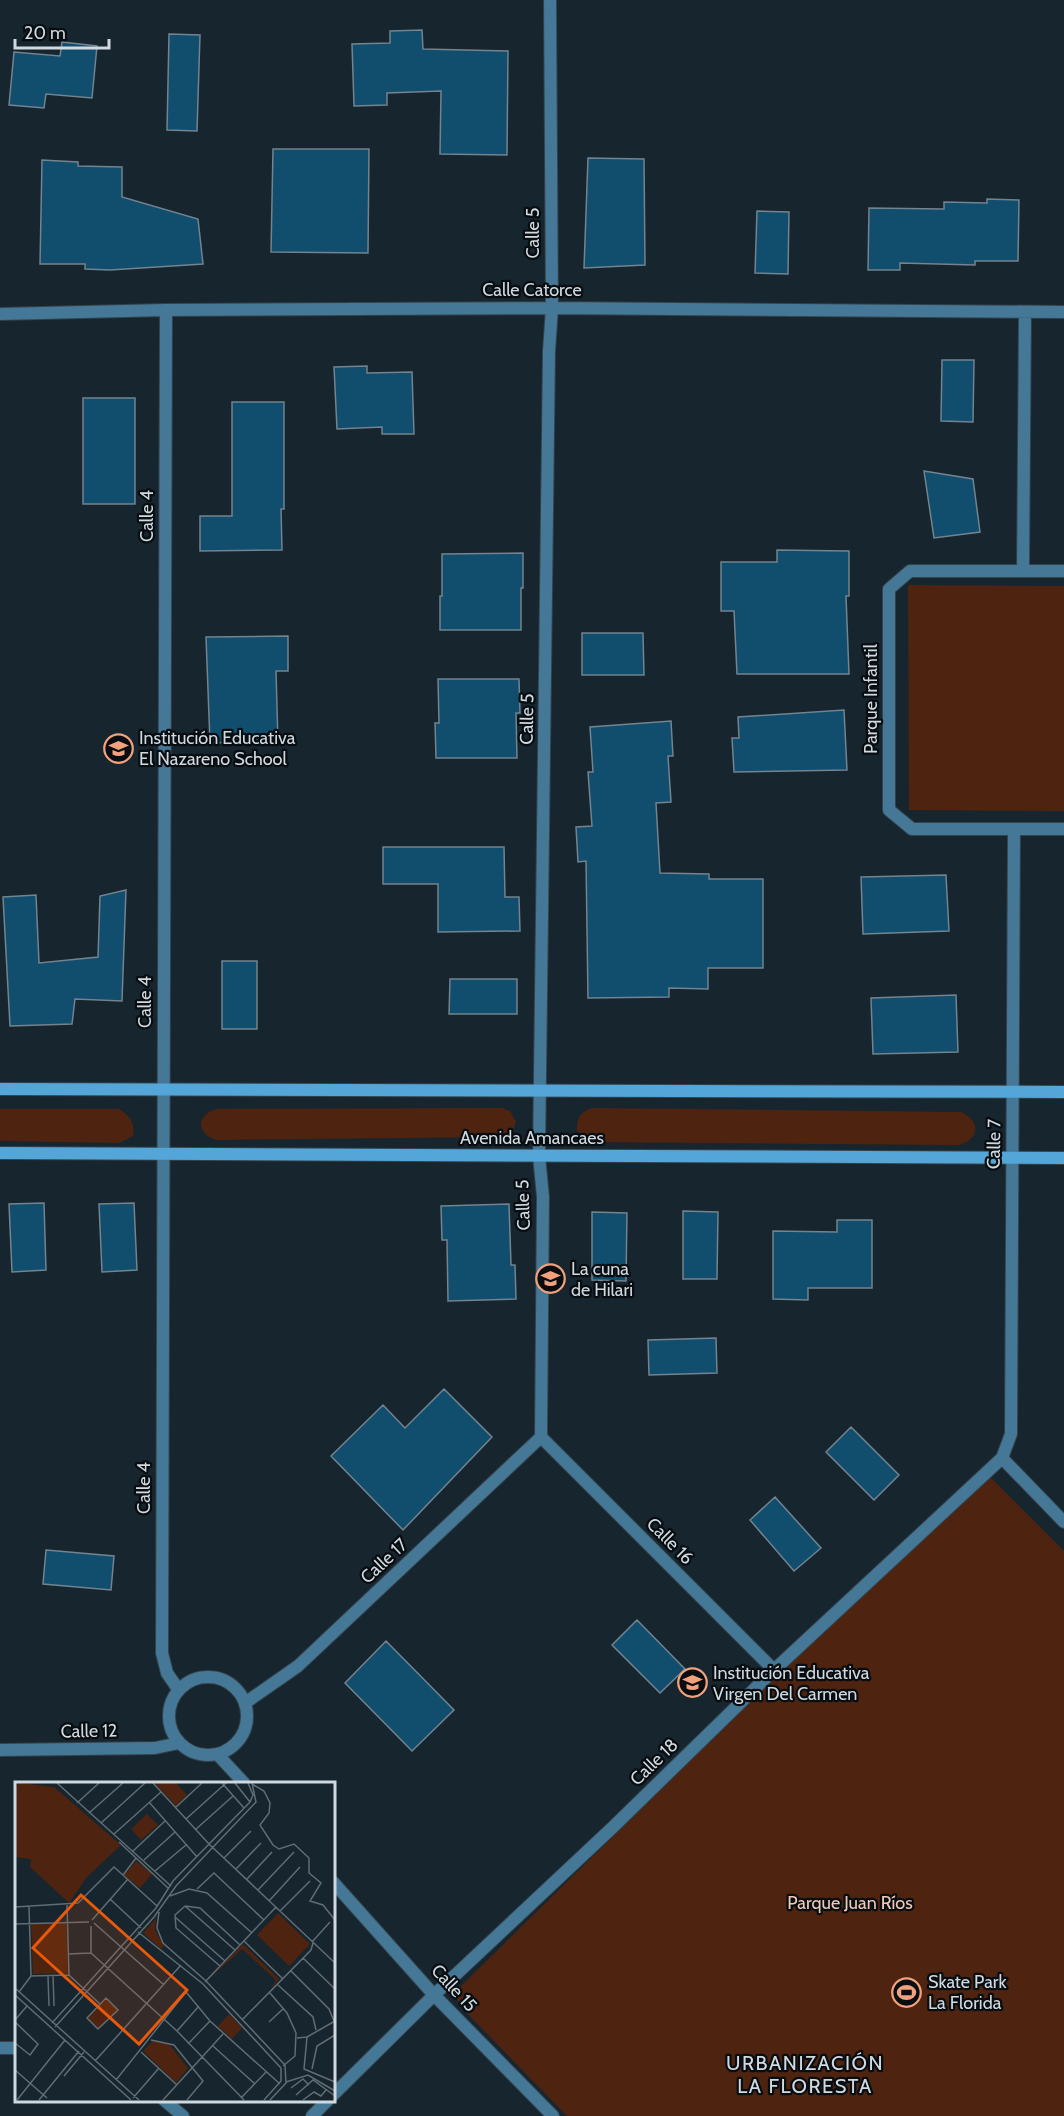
<svg xmlns="http://www.w3.org/2000/svg" width="1064" height="2116" font-family="Cabin,sans-serif">
	<style>
		.green { fill: #4e2410 }
		.building { fill: #114e6e; stroke: #73838f; stroke-width: 1.5 }
		.lines { fill: none; stroke-linecap: round; stroke-linejoin: round }
		.street-casing { stroke: #34424a; stroke-width: 14 }
		.secondary-casing { stroke: #34424a; stroke-width: 14 }
		.street { stroke: #457796; stroke-width: 12 }
		.secondary { stroke: #54a6d8; stroke-width: 12 }
		.labels { text-anchor: middle; dominant-baseline: central; stroke-width: 4.5; stroke-linejoin: round; paint-order: stroke }
		.street-label { font-size: 18px; fill: #d0d9df; stroke: #070d11 }
		.poi-label { font-size: 18px; fill: #d0d9df; stroke: #070d11; text-anchor: start }
		.park-label { font-size: 18px; fill: #f1c9b7; stroke: #070d11 }
		.neighbourhood-label { font-size: 20px; letter-spacing: 1.5px; fill: #d0d9df; stroke: #070d11 }
		.inset-road { fill: none; stroke: #606d75; stroke-width: 1.5 }
		.view { fill: #e8590c; fill-opacity: 0.15; stroke: #e8590c; stroke-width: 3 }
		.inset-edge { fill: none; stroke: #d0d9df; stroke-width: 3 }
	</style>
	<rect width="100%" height="100%" fill="#16252e"/>
	<!-- green -->
	<path class="green" d="M908 585 1064 586V811L909 810Z
		M502 1108 510 1111 516 1122 513 1131 503 1137 216 1140C196 1133 196 1116 216 1109Z
		M592 1108 961 1112C981 1121 980 1139 959 1145L593 1142 585 1139 577 1130C577 1117 580 1113 592 1108Z
		M0 1109H119C130 1116 135 1122 133 1136L119 1143 0 1141Z
		M990 1477 1064 1551V2116H567L458 2004V1989L974 1482Z"/>
	<!-- building -->
	<path class="building" d="M422 30 423 49 508 51 507 155 440 154 441 91 387 93V105L354 106 352 44 390 43V31Z
		M169 34 200 35 197 131 167 130Z
		M62 42 97 46 92 98 46 94 44 108 9 105 14 52 60 56Z
		M273 149H369L368 253 271 252Z
		M588 158 644 159 645 265 584 268Z
		M42 160 78 162V166L122 167V197L198 219 203 264 110 270 85 269V264H40Z
		M987 199 1019 200 1018 261H975V265L900 263V270H868L869 208 944 209V202L987 203Z
		M757 211 789 212 788 274 755 273Z
		M942 360H974L973 422 941 421Z
		M367 366V373L412 372 414 434H382V427L337 429 334 367Z
		M83 398H135V504H83Z
		M232 402H284V509H281L282 550 200 551V516H232Z
		M924 471 973 479 980 532 934 538Z
		M777 550 849 551V596H846L849 674H737L734 611H721V562H777Z
		M523 553V588H521V630H440V596H442V554Z
		M582 633H643L644 675H582Z
		M288 636V671H276L278 742 210 743 206 637Z
		M438 679H519L520 713H516L517 758H436L435 723H439Z
		M844 710 847 770 734 772 732 738H739L738 717Z
		M671 721 673 756H668L671 802 656 803 660 873 709 874V879H763V968H708V989L669 988V997L588 998 586 861 578 862 576 827 592 826 588 772H593L590 727Z
		M383 847H504L505 897H519L520 931 438 932V884H383Z
		M946 875 949 931 863 934 861 877Z
		M126 890 122 1001 75 999 72 1024 10 1026 3 897 36 895 39 963 98 957 100 896Z
		M222 961H257V1029H222Z
		M450 979H517V1014H449Z
		M956 995 958 1052 873 1054 871 998Z
		M44 1203 46 1270 12 1272 9 1204Z
		M134 1203 137 1270 102 1272 99 1204Z
		M509 1204 511 1265H515L516 1299 448 1301 447 1240H442L441 1206Z
		M683 1211 718 1212 717 1279H683Z
		M592 1212 627 1213 626 1281 592 1280Z
		M837 1220H872V1288H808V1300L773 1299V1231L837 1232Z
		M716 1338 717 1373 649 1375 648 1340Z
		M444 1389 492 1437 403 1530 331 1456 383 1405 405 1428Z
		M851 1427 899 1475 874 1500 826 1452Z
		M775 1497 821 1548 794 1571 750 1520Z
		M46 1550 114 1556 111 1590 43 1584Z
		M637 1620 685 1669 660 1693 612 1645Z
		M386 1641 454 1710 412 1751 345 1683Z"/>
	<g class="lines">
		<defs>
			<path id="street" d="M166 310 162 1653 167 1673 178 1689
				M0 314 166 310 552 308 1064 312
				M1023 571 1025 312
				M1064 571H910L889 589V810L912 829H1064
				M541 1437 543 1197 539 1156 549 351 552 308 550 0
				M541 1437 774 1670
				M1002 1458 1064 1522
				M169 1716a39 39 0 1 1 78 0a39 39 0 1 1-78 0Z
				M245 1703 298 1666 541 1437
				M0 1750 155 1748 179 1743
				M218 1755 244 1783
				M333 1882 434 1995 553 2116
				M0 2048H16
				M333 2095 434 1995 612 1828 774 1670 1002 1458 1011 1434 1014 829
				M164 2100 183 2116
				M312 2116 328 2100"/>
			<path id="secondary" d="M0 1089 1064 1092
				M0 1153 1064 1158"/>
		</defs>
		<!-- street casing -->
		<use href="#street" class="street-casing"/>
		<!-- secondary casing -->
		<use href="#secondary" class="secondary-casing"/>
		<!-- street -->
		<use href="#street" class="street"/>
		<!-- secondary -->
		<use href="#secondary" class="secondary"/>
	</g>
	<!-- icons -->
	<defs>
		<symbol id="school-ring" viewBox="-11 -11 22 22"><circle r="9.5" fill="#070d11" stroke="#f1a17d" stroke-width="1.5"/><path d="M0-5L7-2L0 1L-7-2ZM-4 1L0 2.5L4 1V4Q0 6-4 4Z" fill="#f1a17d"/></symbol>
		<symbol id="stadium-ring" viewBox="-11 -11 22 22"><circle r="9.5" fill="#070d11" stroke="#f1a17d" stroke-width="1.5"/><path d="M0-5a6.5 5 0 1 0 0 10a6.5 5 0 1 0 0-10ZM-3.5-1.8h7v3.6h-7Z" fill="#f1a17d"/></symbol>
	</defs>
	<g fill-rule="evenodd">
		<use href="#school-ring" x="102" y="732" width="33" height="33"/>
		<use href="#school-ring" x="534" y="1262" width="33" height="33"/>
		<use href="#school-ring" x="676" y="1666" width="33" height="33"/>
		<use href="#stadium-ring" x="890" y="1976" width="33" height="33"/>
	</g>
	<g class="labels">
		<!-- street labels -->
		<g class="street-label">
			<text transform="translate(533 233) rotate(-90)">Calle 5</text>
			<text x="532" y="290">Calle Catorce</text>
			<text transform="translate(147 516) rotate(-90)">Calle 4</text>
			<text transform="translate(871 699) rotate(-90)">Parque Infantil</text>
			<text transform="translate(527 719) rotate(-89)">Calle 5</text>
			<text transform="translate(145 1002) rotate(-90)">Calle 4</text>
			<text x="532" y="1138">Avenida Amancaes</text>
			<text transform="translate(994 1144) rotate(-89)">Calle 7</text>
			<text transform="translate(523 1205) rotate(-92)">Calle 5</text>
			<text transform="translate(144 1488) rotate(-90)">Calle 4</text>
			<text transform="translate(670 1541) rotate(45)">Calle 16</text>
			<text transform="translate(384 1561) rotate(-43)">Calle 17</text>
			<text transform="translate(89 1731) rotate(-1)">Calle 12</text>
			<text transform="translate(654 1762) rotate(-44)">Calle 18</text>
			<text transform="translate(454 1988) rotate(47)">Calle 15</text>
		</g>
		<!-- poi labels -->
		<g class="poi-label">
			<text x="139" y="738">Institución Educativa<tspan x="139" dy="21">El Nazareno School</tspan></text>
			<text x="571" y="1269">La cuna<tspan x="571" dy="21">de Hilari</tspan></text>
			<text x="713" y="1673">Institución Educativa<tspan x="713" dy="21">Virgen Del Carmen</tspan></text>
			<text x="928" y="1982">Skate Park<tspan x="928" dy="21">La Florida</tspan></text>
		</g>
		<!-- park labels -->
		<g class="park-label">
			<text x="850" y="1903">Parque Juan Ríos</text>
		</g>
		<!-- neighbourhood labels -->
		<g class="neighbourhood-label">
			<text x="805" y="2063">URBANIZACIÓN<tspan x="805" dy="23">LA FLORESTA</tspan></text>
		</g>
	</g>
	<!-- overview -->
	<g transform="translate(15 1782)">
		<rect width="320" height="320" fill="#16252e"/>
		<path d="M4 1 39 5 106 63 72 95 54 121 15 85 16 77 0 75V6ZM140 1H161L172 13 161 24ZM132 32 143 43 126 58 116 47ZM121 79 137 92 125 106 109 93ZM263 131 295 162 274 184 242 153ZM141 136 140 148 149 164 146 167 128 151ZM51 141 53 191 18 192 16 142ZM228 162 264 197 255 208 261 198 227 167 193 198ZM91 217 102 228 84 247 73 236ZM214 232 227 246 217 257 203 244ZM138 259 155 263 173 286 161 301 128 269Z" fill="#4e2410"/>
		<path class="inset-road" d="M42 1 156 104M138 1 194 62 320 181M207 1 229 26M220 1 235 20M237 2 249 9 255 21 254 31 245 43 258 63 264 67 279 62 294 76M134 20 182 75M62 21 84 1M160 26 187 1M74 31 108 1M171 37 211 1M86 41 130 1M180 48 218 14M99 52 146 10M104 60 153 106M117 70 150 39M209 76 236 49M294 76V91L306 101 295 119 308 123 320 138M129 78 160 50M221 87 246 61M140 89 171 63M108 93 121 76M232 97 257 70M182 107 199 91 249 138M243 108 279 70M155 114 174 107 192 111 237 151M95 117 126 146M254 119 285 85M52 123 54 193M170 124 160 133 161 146 205 184M170 124 185 126 225 163M170 124 220 168M0 125 63 121 99 85 142 124M14 125 16 194M265 129 295 99M144 130 142 146 148 161 191 199 270 283 271 301 255 318M160 135 210 179M77 138 113 97M79 141 149 203M0 142 74 140M123 150 188 202 266 286M229 159 268 197M297 160 315 140M76 171 162 249 229 318M76 171V144M53 172 76 171M288 176 320 207M276 189 314 227 319 239M38 193 39 224M54 193 85 222M16 194 54 193M33 194 34 224M190 200 261 125M263 203 298 235 301 248M0 206 124 318M4 210 16 194M255 211 272 231 281 251 280 274 268 284M0 213 116 318M91 216 103 228 83 247 72 236ZM0 238 12 224M227 238 296 168 298 161M0 240 23 262 15 273 0 261M254 240 269 226M37 241 141 126 158 99 235 20 238 13 233 1M40 245 139 135 161 104 241 20 237 1M162 249 184 224M292 255 289 287 320 300M282 256 292 255 320 239M136 258 159 263 188 299 172 318M173 262 195 239M198 264 240 302M126 270 162 303M80 279 166 183M297 287 302 264 320 253M0 288 32 316M49 294 69 270M101 298 171 210 195 239 265 302M271 300 293 293 320 309M276 306 288 297 294 303M281 313 298 298 320 314M118 316 144 286M226 316 251 290M2 318 50 258M24 318 64 269M148 318 208 252M249 318 266 299V286M288 318 299 310 306 314 311 308"/>
		<path class="view" d="M66 113 172 208 124 262 18 166Z"/>
		<rect width="320" height="320" class="inset-edge"/>
	</g>
	<!-- scale -->
	<path d="M15 39v9h94v-9" fill="none" stroke="#d0d9df" stroke-width="3"/>
	<text x="24" y="39" font-size="18" fill="#d0d9df" stroke="#070d11" stroke-width="4.5" paint-order="stroke">20 m</text>
</svg>
